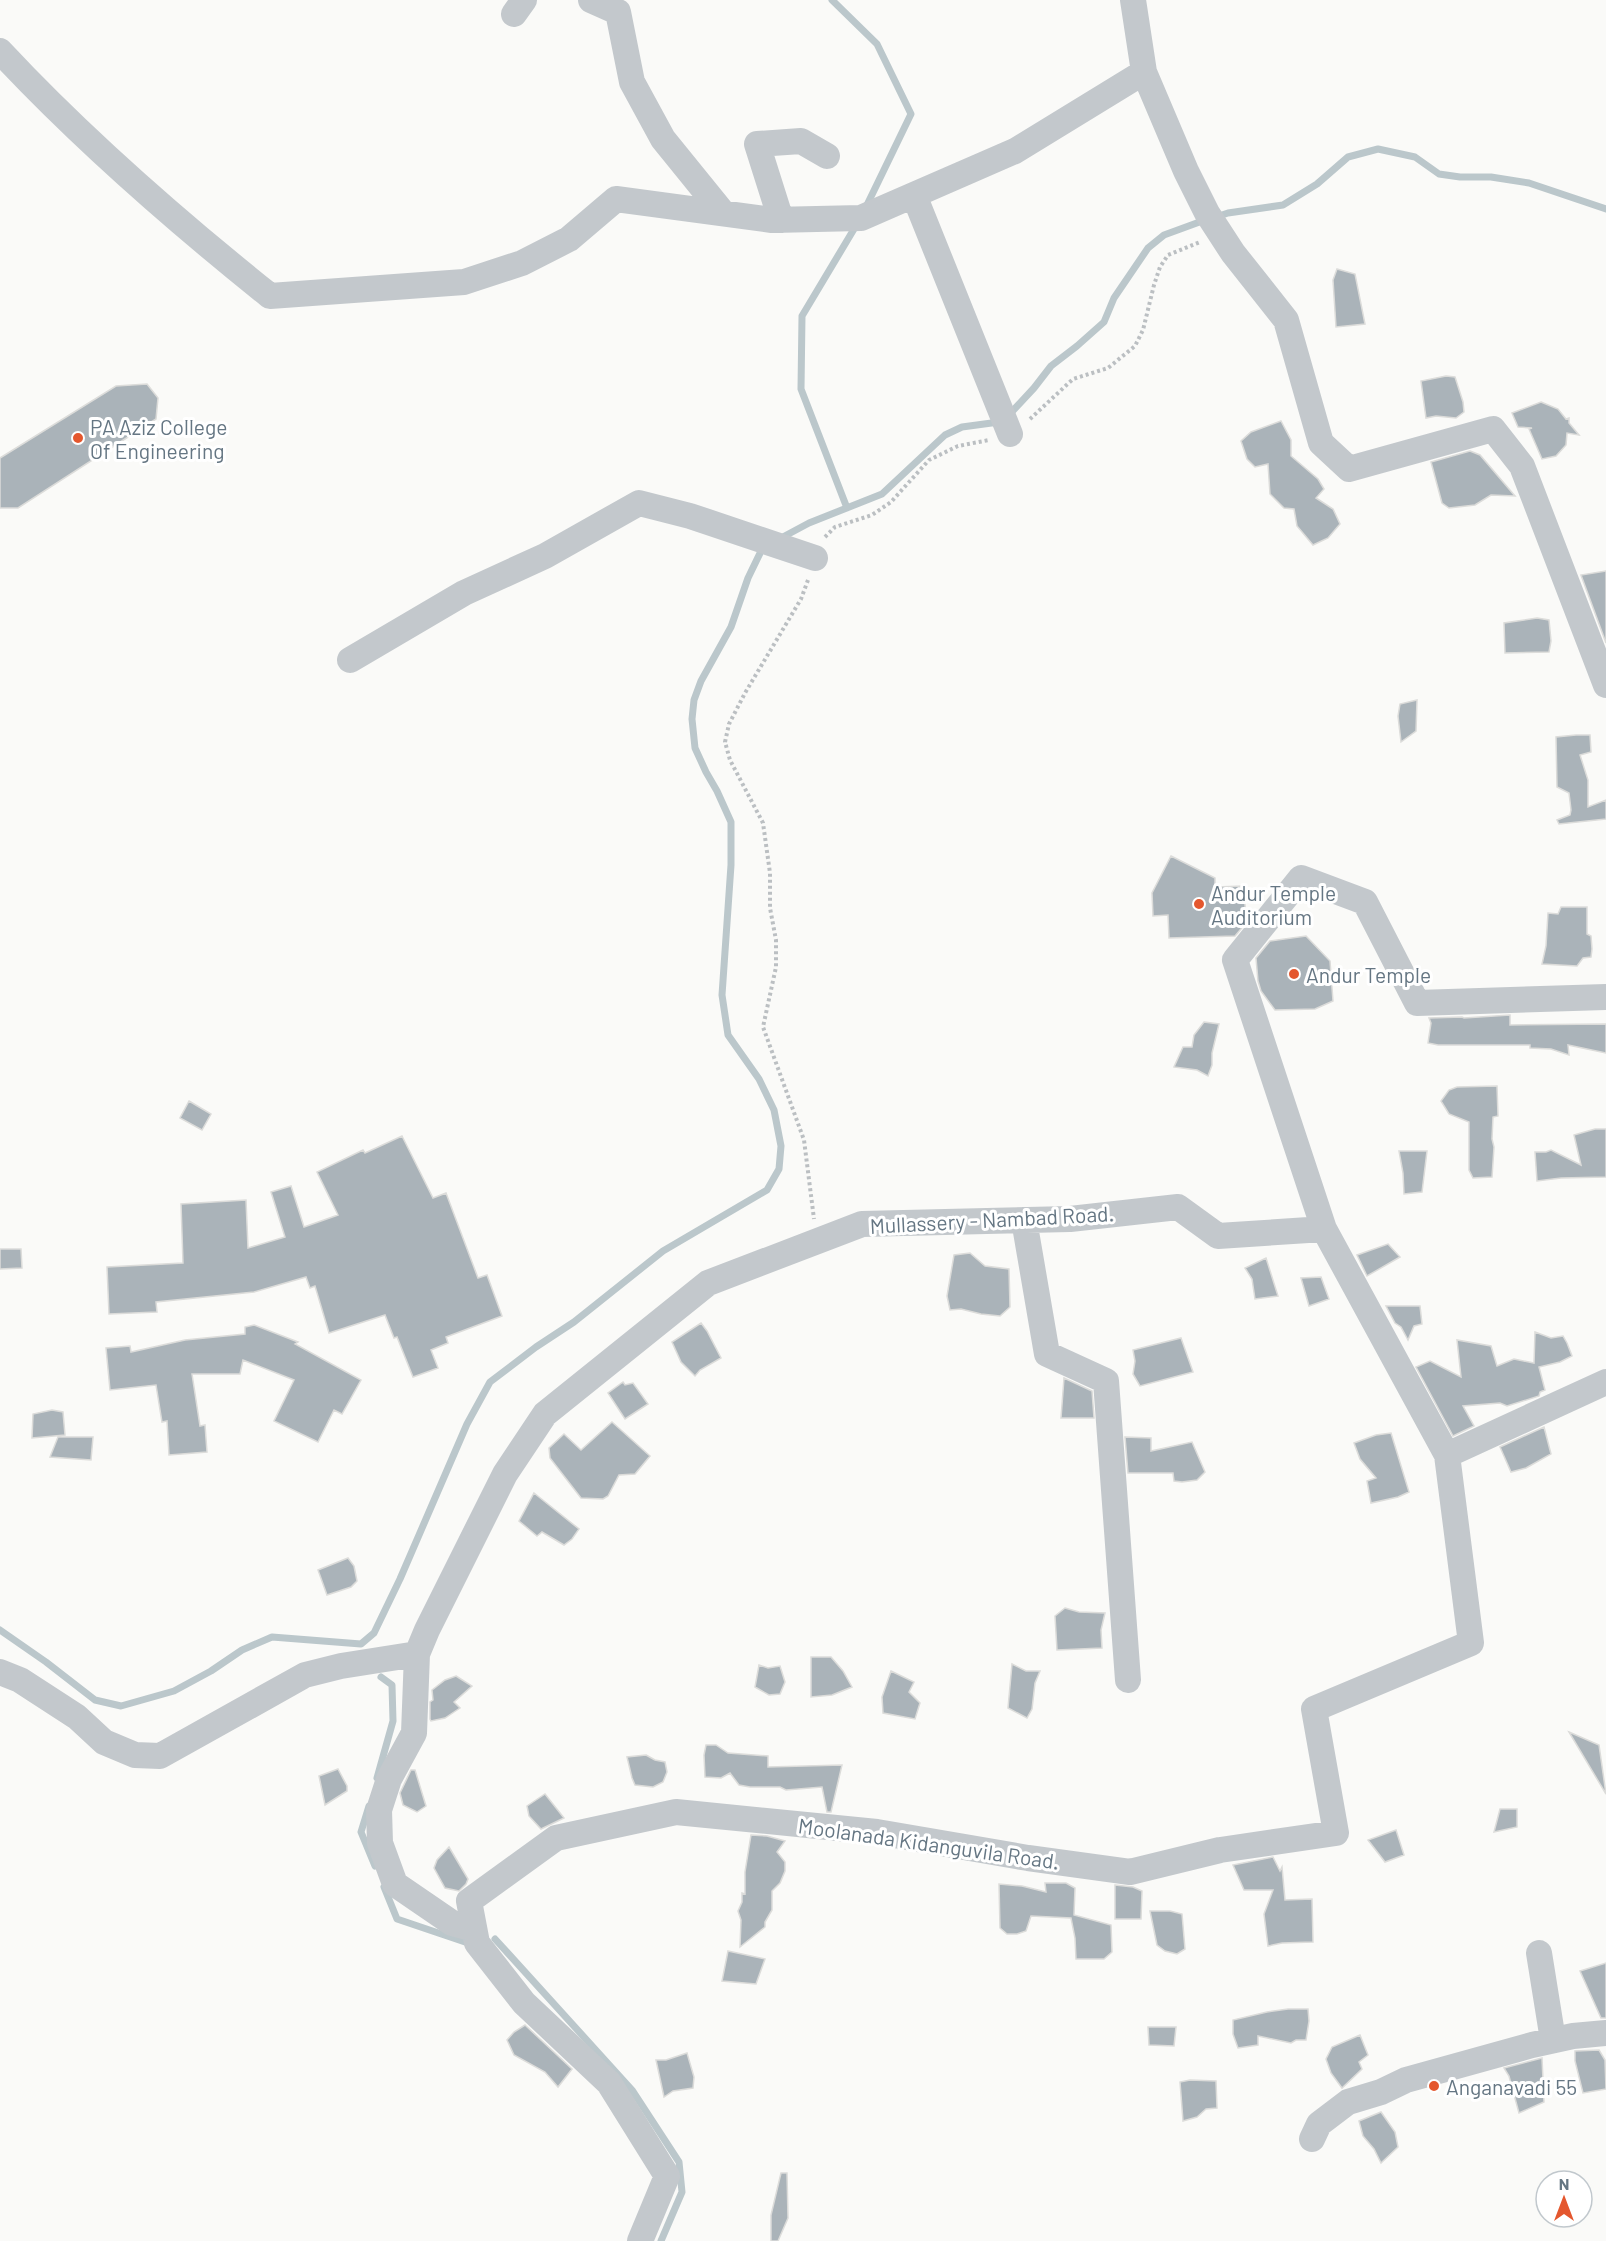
<svg xmlns="http://www.w3.org/2000/svg" width="1606" height="2241" font-family="Barlow,sans-serif">
	<style>
		.lines { fill: none; stroke-linecap: round; stroke-linejoin: round }
		.stream { stroke: #bbc7cb; stroke-width: 7 }
		.building { fill: #aab3b9; stroke: #dcdcda; stroke-width: 1.5 }
		.path { stroke: #bbbfc2; stroke-width: 4; stroke-dasharray: 3 3; stroke-linecap: butt }
		.street { stroke: #c3c8cc; stroke-width: 26 }
		.poi-dot { fill: #e4572e; stroke: #fff; stroke-width: 2 }
		.labels { text-anchor: middle; dominant-baseline: central; stroke-width: 6; stroke-linejoin: round; paint-order: stroke }
		.poi-label { font-size: 21px; fill: #657683; stroke: #fff; text-anchor: start }
		.street-label { font-size: 21px; fill: #657683; stroke: #fff }
	</style>
	<rect width="100%" height="100%" fill="#fafaf8"/>
	<g class="lines">
		<!-- stream -->
		<path class="stream" d="M832 0 877 44 911 114 866 207
			M1216 217 1228 213 1283 205 1317 184 1348 157 1378 149 1415 157 1439 174 1460 177H1491L1529 183 1606 209
			M1008 416 1034 388 1051 366 1077 346 1104 322 1114 298 1148 248 1164 235 1205 220
			M847 508 801 389 802 316 857 224
			M781 538 809 523 882 494 945 435 962 427 999 422
			M0 1630 46 1662 95 1700 121 1706 174 1691 211 1671 242 1650 272 1637 361 1644 374 1633 400 1579 467 1424 490 1382 536 1347 574 1322 663 1251 767 1190 779 1169 781 1146 774 1110 759 1079 728 1035 722 995 731 865V822L717 791 706 772 695 748 692 719 694 700 701 681 731 627 748 578 762 549 766 547
			M377 1778 393 1721 392 1685 381 1677
			M369 1806 361 1832 375 1866
			M384 1887 397 1919 465 1942
			M495 1939 632 2090 679 2162 682 2192 661 2241"/>
	</g>
	<!-- building -->
	<path class="building" d="M1337 269 1355 274 1365 324 1336 327 1333 280Z
		M1446 376 1455 377 1463 402 1464 412 1456 418 1436 416 1426 418 1421 381Z
		M147 384 158 398 156 419 18 508H0V458L116 386Z
		M1541 402 1558 409 1566 419 1569 418V423L1579 435 1567 433 1566 445 1556 456 1542 459 1529 429 1532 428 1518 427 1512 413Z
		M1281 421 1291 440V456L1318 479 1324 489 1316 498 1333 509 1340 524 1328 538 1313 545 1297 526 1294 509 1284 508 1270 494 1268 464 1255 467 1247 459 1241 441 1251 432Z
		M1470 451 1480 455 1515 496 1491 495 1475 505 1449 508 1442 503 1431 462Z
		M1606 571V643L1581 575Z
		M1537 618 1549 620 1551 641 1549 652 1505 653 1504 623Z
		M1417 700 1416 731 1401 742 1398 716 1400 704Z
		M1576 735H1590L1591 752 1580 755 1588 780V807L1606 800V819L1559 824 1557 820 1570 815 1571 810 1569 793 1557 787 1556 737Z
		M1171 856 1215 878V887L1244 886 1246 923 1235 936 1169 938 1168 915 1153 916 1152 893Z
		M1561 907H1587V934L1591 936 1592 949 1591 957 1583 958 1577 966 1542 964 1546 946 1548 913 1558 914Z
		M1306 936 1330 961 1333 1001 1315 1009 1275 1010 1261 991 1258 981 1256 958 1270 941Z
		M1510 1015V1025L1606 1024V1053L1568 1045 1569 1055 1551 1049 1530 1048V1045H1438L1428 1043 1431 1023 1429 1018 1462 1017 1464 1018Z
		M1204 1022 1219 1024 1212 1053V1065L1208 1076 1197 1070 1174 1067 1183 1047H1192L1194 1035Z
		M1497 1086 1498 1116 1493 1117 1492 1139 1494 1147 1492 1177 1473 1178 1469 1170V1122L1449 1114 1441 1101 1449 1090 1457 1087Z
		M189 1101 211 1114 202 1130 180 1118Z
		M1595 1129H1606V1177L1561 1178 1537 1181 1535 1152H1546L1551 1150 1581 1165 1574 1135Z
		M402 1136 433 1198 446 1193 478 1278 487 1275 502 1316 446 1337 448 1343 431 1350 438 1368 413 1377 397 1337 394 1338 385 1315 329 1333 315 1286 310 1288 306 1277 254 1292 156 1302 157 1312 109 1314 107 1267 183 1263 181 1204 246 1200 248 1248 285 1237 271 1192 291 1186 304 1227 338 1215 317 1172 363 1150 365 1153Z
		M1399 1151H1427L1422 1192 1404 1194 1403 1173Z
		M1388 1244 1400 1257 1367 1276 1357 1255Z
		M0 1249H21L22 1268 0 1269Z
		M970 1253 985 1266 1009 1269 1010 1307 1000 1316 981 1314 961 1309 950 1310 947 1296 954 1255Z
		M1266 1258 1278 1296 1255 1299 1252 1279 1245 1268Z
		M1321 1277 1329 1299 1309 1306 1301 1278Z
		M1386 1306H1420L1422 1324 1414 1326 1408 1340 1401 1327 1395 1323Z
		M701 1323 707 1331 721 1358 700 1370 695 1376 681 1362 672 1342Z
		M254 1325 298 1342 295 1344 361 1380 342 1414 334 1410 318 1442 274 1421 294 1380 243 1360 240 1374H192L200 1426 205 1425 207 1452 169 1455 167 1421 162 1422 156 1385 110 1390 106 1348 130 1346 131 1352 185 1340 245 1334V1327Z
		M1535 1332 1551 1338 1563 1336 1567 1343 1572 1356 1560 1362 1539 1367 1545 1390 1540 1392 1539 1396 1507 1406 1500 1403 1463 1406 1474 1426 1453 1436 1416 1367 1430 1361 1461 1377 1457 1340 1491 1346 1497 1366 1514 1359 1534 1363Z
		M1181 1338 1193 1372 1140 1386 1133 1374 1135 1361 1133 1350Z
		M1064 1378 1092 1391 1094 1418H1061Z
		M623 1382 625 1385 633 1383 648 1404 625 1419 608 1393Z
		M52 1410 63 1412 65 1435 32 1438 33 1414Z
		M612 1422 650 1456 635 1474 619 1475 608 1496 603 1499 581 1498 550 1458 549 1448 564 1434 581 1450Z
		M1544 1427 1551 1454 1526 1468 1511 1472 1500 1447Z
		M1391 1433 1409 1492 1398 1497 1371 1503 1367 1481 1376 1478 1360 1459 1354 1443 1376 1435Z
		M58 1437H93L91 1460 50 1457Z
		M1125 1437 1151 1438V1451L1192 1442 1205 1472 1197 1480 1182 1482 1174 1481 1173 1473H1128Z
		M534 1493 579 1529 572 1539 564 1545 542 1532 537 1536 519 1521Z
		M348 1558 354 1566 357 1581 351 1587 327 1595 318 1570Z
		M1065 1608 1079 1612 1105 1613 1101 1630 1102 1648 1057 1650 1055 1616Z
		M811 1657H831L843 1671 852 1687 832 1695 811 1697Z
		M1012 1664 1026 1671H1040L1035 1683 1032 1709 1027 1718 1008 1708Z
		M759 1665 768 1668 780 1666 785 1682 780 1694 769 1695 755 1687Z
		M891 1671 914 1682 909 1692 920 1703 915 1719 883 1713 882 1697Z
		M456 1676 472 1686 454 1702 460 1708 445 1718 431 1721 430 1719V1702L433 1700 432 1690 445 1680Z
		M1569 1732 1599 1745 1606 1794Z
		M706 1745H716L728 1753 768 1756V1767L842 1765 831 1812H827L822 1787 786 1790 780 1787H750L739 1785 730 1773 721 1778 705 1777 704 1755Z
		M646 1755 655 1760 665 1762 667 1772 663 1782 653 1787 635 1785 632 1778 627 1757Z
		M338 1769 347 1786V1791L325 1805 319 1776Z
		M411 1770H415L426 1806 417 1812 403 1805 400 1793Z
		M545 1794 564 1818 541 1829 529 1816 527 1806Z
		M1500 1809H1517V1827L1494 1832Z
		M1396 1830 1404 1855 1385 1862 1368 1840Z
		M751 1835 767 1836 785 1841 777 1852 785 1862V1871L780 1883 772 1891V1910L765 1922V1927L740 1947 741 1920 738 1911 742 1902V1893L745 1894V1872Z
		M449 1847 468 1879 466 1884 459 1891 445 1888 434 1868 437 1860Z
		M1273 1857 1280 1871 1282 1867 1285 1900 1312 1899 1313 1942 1282 1943 1268 1946 1264 1914 1273 1890H1244L1233 1865Z
		M1045 1883H1066L1075 1888 1074 1915 1111 1925 1112 1952 1104 1959H1076L1075 1938 1071 1918 1031 1916 1026 1931 1017 1934H1007L1000 1928 999 1884 1022 1886 1046 1892Z
		M1115 1885 1133 1887 1142 1891 1141 1919H1115Z
		M1150 1911H1170L1182 1914 1185 1949 1177 1954 1165 1951 1157 1945Z
		M728 1951 765 1959 756 1984 722 1981Z
		M1606 1963V2018H1601L1580 1971Z
		M1288 2009H1308L1309 2021 1306 2040H1296L1291 2043 1258 2036V2045L1238 2048 1233 2034V2020L1267 2012Z
		M525 2025 572 2069 558 2087 545 2072 514 2055 507 2040 514 2032Z
		M1148 2027H1176L1174 2046 1149 2045Z
		M1360 2035 1368 2055 1359 2062 1362 2069 1342 2088 1331 2073 1326 2059 1332 2047Z
		M1599 2050 1605 2060 1606 2089 1583 2093 1575 2061V2051Z
		M687 2053 694 2077 693 2088 673 2091 664 2097 656 2060H666Z
		M1542 2058 1544 2102 1519 2113 1509 2076 1504 2068Z
		M1190 2080 1216 2081 1217 2108 1206 2109 1197 2117 1183 2121 1180 2082Z
		M1381 2112 1395 2132 1398 2147 1381 2163 1374 2149 1363 2136 1359 2121Z
		M781 2173H787L788 2218 778 2241H771V2215Z"/>
	<g class="lines">
		<!-- path -->
		<path class="path" d="M1030 419 1073 379 1108 368 1135 346 1143 330 1154 285 1160 267 1168 255 1200 242
			M825 537 835 527 872 515 891 502 929 460 958 446 989 440
			M808 580 801 599 745 693 729 724 725 742 730 760 763 823 770 873V908L776 940V967L763 1027 804 1140 814 1219"/>
		<!-- street -->
		<path class="street" d="M591 0 618 12 632 82 663 139 723 213
			M1133 0 1144 72 1186 171 1207 213 1233 253 1286 320 1321 443 1349 469 1493 429 1522 466 1606 685
			M514 14 524 0
			M0 51C83 140 175 220 270 296L464 282 522 263 569 239 616 199 772 220 861 218 1015 151 1144 72
			M914 195 1010 434
			M781 220 757 144 801 141 827 156
			M350 660 464 593 545 556 639 503 690 516 815 558
			M1024 1220 1047 1354 1106 1381 1128 1680
			M1324 1229 1235 960 1301 878 1365 902 1417 1003 1606 997
			M417 1654 414 1733 389 1779 379 1810 380 1843 395 1884 452 1923 474 1929
			M0 1672 20 1680 77 1717 104 1742 135 1755 160 1756 305 1675 341 1666 417 1654 427 1630 505 1474 545 1414 708 1283 862 1224 1070 1219 1178 1207 1218 1236 1324 1229 1447 1455 1606 1382
			M1539 1953 1553 2040
			M1312 2139 1319 2124 1348 2102 1381 2092 1406 2080 1532 2045 1573 2036 1606 2033
			M640 2241 667 2176 609 2083 524 2003 477 1943 469 1901 556 1838 676 1812 877 1832 1028 1858 1130 1872 1220 1850 1336 1833 1314 1709 1471 1643 1447 1455"/>
	</g>
	<!-- markers -->
	<g class="poi-dot">
		<circle cx="78" cy="438" r="6"/>
		<circle cx="1199" cy="904" r="6"/>
		<circle cx="1294" cy="974" r="6"/>
		<circle cx="1434" cy="2086" r="6"/>
	</g>
	<g class="labels">
		<!-- poi labels -->
		<g class="poi-label">
			<text x="90" y="426">PA Aziz College<tspan x="90" dy="24">Of Engineering</tspan></text>
			<text x="1211" y="892">Andur Temple<tspan x="1211" dy="24">Auditorium</tspan></text>
			<text x="1306" y="974">Andur Temple</text>
			<text x="1446" y="2086">Anganavadi 55</text>
		</g>
		<!-- street labels -->
		<g class="street-label">
			<text transform="translate(992 1219) rotate(-3)">Mullassery - Nambad Road.</text>
			<text transform="translate(929 1843) rotate(8)">Moolanada Kidanguvila Road.</text>
		</g>
	</g>
	<!-- north arrow -->
	<g transform="translate(1564 2199)"><circle r="28" fill="#ffffff" stroke="#c1c8cd" stroke-width="1.5"/>
	<path d="M0-4.5L10 22L0 15L-10 22Z" fill="#e4572e"/>
	<text y="-9" font-size="16" font-weight="bold" text-anchor="middle" fill="#657683">N</text>
	</g>
</svg>
